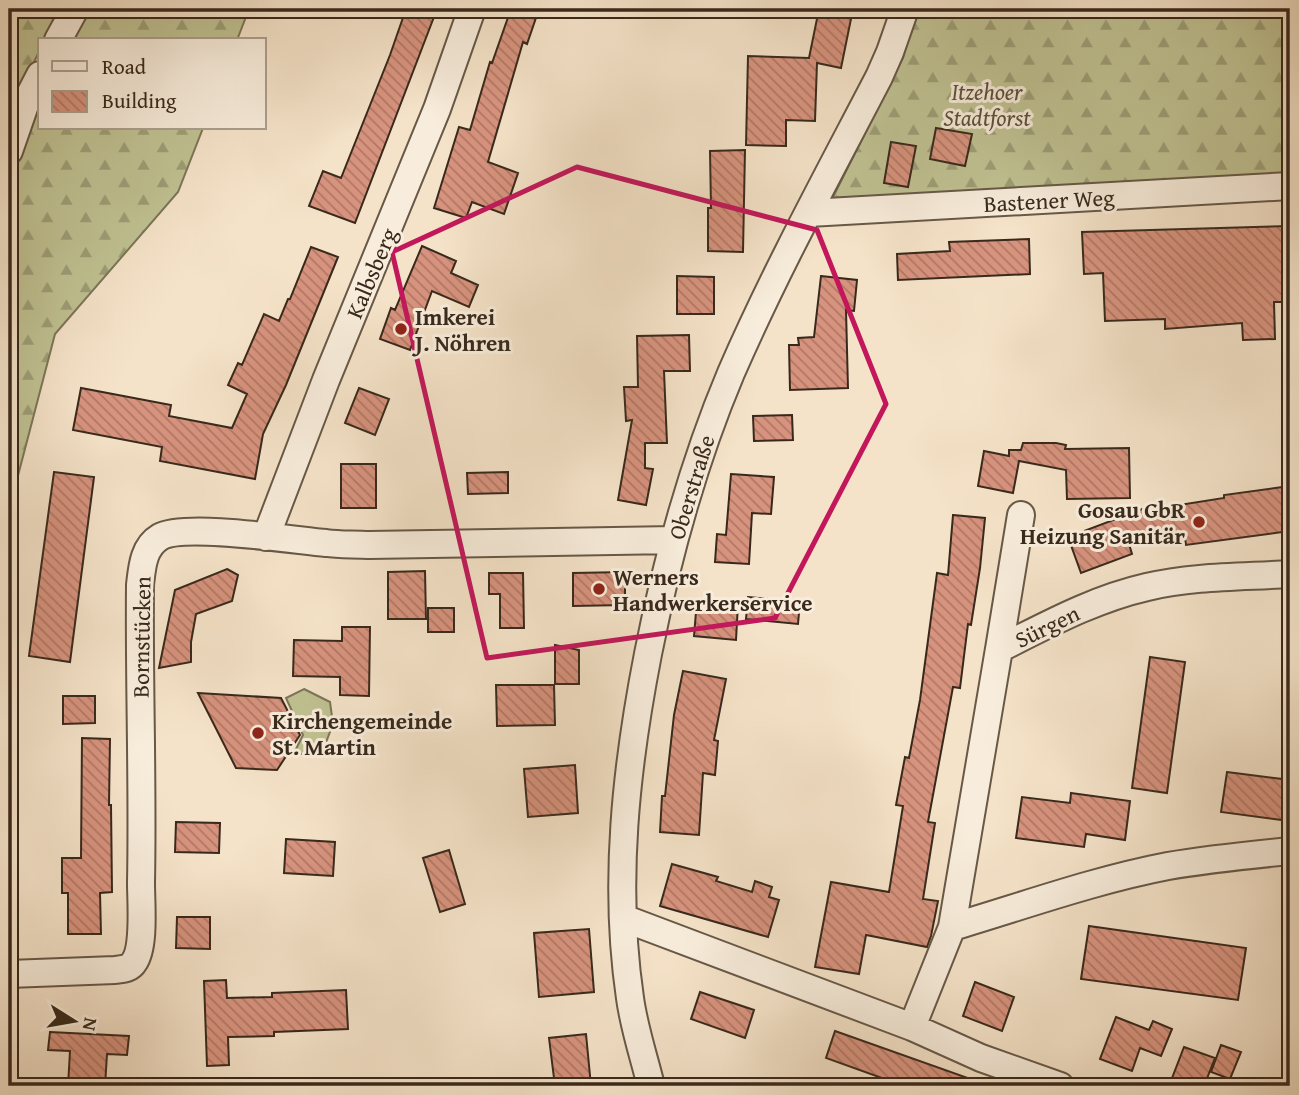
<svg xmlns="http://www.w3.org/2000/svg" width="1299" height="1095" font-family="'Gentium Book Plus',serif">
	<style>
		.forest { fill: url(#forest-firs); stroke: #7c7658; stroke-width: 2 }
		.park { fill: #c0c293; stroke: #7c7658; stroke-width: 2 }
		.building { fill: url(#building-back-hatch); stroke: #38291c; stroke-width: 2 }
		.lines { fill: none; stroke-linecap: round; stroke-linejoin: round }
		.minor-casing { stroke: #675847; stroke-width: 30 }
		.minor { stroke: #f8eddc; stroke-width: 26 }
		.marked { fill: none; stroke: #c2185b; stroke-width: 5; stroke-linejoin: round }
		.poi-dot { fill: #8f2418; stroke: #f8eddc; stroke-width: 2.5 }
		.labels { text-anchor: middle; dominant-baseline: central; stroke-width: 6; stroke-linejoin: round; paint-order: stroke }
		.park-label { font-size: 23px; font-style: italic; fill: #5a4f3a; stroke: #f8eddc }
		.street-label { font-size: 23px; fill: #38291c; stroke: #f8eddc }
		.poi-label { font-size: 23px; font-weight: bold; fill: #38291c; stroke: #f8eddc; text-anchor: start }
	</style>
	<defs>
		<pattern id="forest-firs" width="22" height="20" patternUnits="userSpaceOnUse" patternTransform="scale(1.75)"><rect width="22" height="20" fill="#c0c293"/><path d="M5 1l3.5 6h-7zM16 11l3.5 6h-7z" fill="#9d9e77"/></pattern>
		<pattern id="building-back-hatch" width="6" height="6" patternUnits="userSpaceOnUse" patternTransform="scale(1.75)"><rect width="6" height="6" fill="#d8937e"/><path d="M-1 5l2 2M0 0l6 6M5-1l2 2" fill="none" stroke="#b07866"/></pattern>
	</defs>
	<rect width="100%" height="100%" fill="#f5e3c9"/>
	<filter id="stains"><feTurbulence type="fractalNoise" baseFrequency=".00286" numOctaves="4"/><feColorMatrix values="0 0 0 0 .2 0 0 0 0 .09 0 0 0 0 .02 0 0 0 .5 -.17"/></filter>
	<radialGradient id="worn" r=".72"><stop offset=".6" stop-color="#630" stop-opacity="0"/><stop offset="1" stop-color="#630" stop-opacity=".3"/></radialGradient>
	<!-- forest -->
	<path class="forest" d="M9 9H61L45 40H40V50L16 97 9 118Z
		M83 9H249L237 40H67Z
		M917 9H1290V182L827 209 903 58Z
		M40 92V128H203L178 192 55 334 9 510V181L34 104Z"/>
	<!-- park -->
	<path class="park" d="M304 689 330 702 333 724 322 753 300 754 295 751 303 735 286 698Z"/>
	<!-- building -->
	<path class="building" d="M406 9H437L355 223 309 206 323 171 341 178 390 55Z
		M511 9H539L527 44 523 42 488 162 518 173 504 214 472 202 466 218 434 208 459 127 470 130 490 62 492 63Z
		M819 9H853L841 68 817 63 815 121 786 120V146L746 145 748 56 809 58Z
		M936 128 972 134 965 166 930 159Z
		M891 142 916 146 908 187 884 183Z
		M745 150 743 252 708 251V208H711L710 151Z
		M1290 226V302H1274L1275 339 1243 340 1242 323 1165 329V319L1105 321 1103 273 1084 274 1082 232Z
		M1029 239 1030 274 898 280 897 254 950 251 949 242Z
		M422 246 456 261 451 273 478 285 469 307 432 291 410 350 380 339 391 308 395 310Z
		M311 247 338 257 286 385 263 434 255 479 160 461 162 447 73 430 81 388 171 405 169 416 232 428 247 394 228 385 238 363 242 365 264 314 279 321 288 299H290Z
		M677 276 714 277V314H677Z
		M821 276 857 280 854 311 846 310 848 388 790 390 789 345H799L798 338 814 337Z
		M689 335 690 371H664L667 443H645V468L653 469 646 505 618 500 632 420 626 421 624 387H638L637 336Z
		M359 388 389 399 375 435 345 423Z
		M792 415 793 440 754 441 753 416Z
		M1023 443H1056L1066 445 1065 449 1129 448 1130 498 1067 499 1066 470 1019 461 1013 493 978 486 984 451 1009 456V450H1021Z
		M341 464H376V508H341Z
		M54 472 94 477 70 662 29 656Z
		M508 472V493L468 494 467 473Z
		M731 474 774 477 771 514 752 513 749 564 715 562 717 534 726 535Z
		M1290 486V531L1186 545 1185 538 1129 544 1132 554 1081 573 1068 537 1153 505 1154 509 1224 498V495Z
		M953 515 985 518 980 568 971 625 968 624 960 688 953 687 928 822 935 823 923 899 938 901 931 936 927 947 866 935 859 974 815 967 831 882 889 892 903 806 896 805 905 757 909 758 920 700 937 573 948 575Z
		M227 569 238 575 232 601 196 614 191 642V662L159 668 175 590Z
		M425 571 426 619H388V572Z
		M625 572V605L573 606V573Z
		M489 573H523L524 628H500V594H489Z
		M748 597 800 602 798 624 746 619Z
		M697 600 738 604 736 640 694 636Z
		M428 608H454V632H428Z
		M342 627H370L369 696 340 695V677L293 676 294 640 342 641Z
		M555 645 579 650V684H555Z
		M1150 657 1185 662 1167 793 1132 788Z
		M683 671 726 679 714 740 718 741 715 775 703 773 699 835 660 832 662 796H665L674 715Z
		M496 685H554L555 725 497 726Z
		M198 693 281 698 300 735 277 770 236 768Z
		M63 696H95V723L63 724Z
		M82 738 110 739 109 805H111L112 892 100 893 101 934H68V893H62V858H81Z
		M575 765 578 813 528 817 524 769Z
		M1227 772 1290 780V821L1221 812Z
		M1071 793 1130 801 1125 840 1086 834 1084 847 1016 838 1022 797 1070 803Z
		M176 822 220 823 219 853 175 852Z
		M286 839 335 842 333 876 284 873Z
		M449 850 465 904 440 912 423 858Z
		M672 864 718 877 716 881 752 892 755 881 772 887 769 897 779 900 768 937 660 906Z
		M177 917H210V949L176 948Z
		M1089 926 1246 948 1238 1000 1081 979Z
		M589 929 594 992 539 997 534 933Z
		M226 980 227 998 272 997V993L346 990 348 1029 274 1032V1036L228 1037 229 1065 207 1066 204 981Z
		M975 982 1014 997 1002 1031 963 1016Z
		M700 992 754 1010 745 1038 691 1019Z
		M1116 1017 1149 1030 1153 1021 1172 1029 1161 1056 1140 1048 1132 1071 1100 1059Z
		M835 1031 982 1083 981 1086H904L826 1058Z
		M50 1032 129 1036 127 1055 107 1054 105 1086H68L70 1051 48 1050Z
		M586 1034 591 1086H555L549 1038Z
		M1221 1045 1241 1052 1230 1079 1211 1072Z
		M1184 1047 1215 1058 1204 1086H1169Z"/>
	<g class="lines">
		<defs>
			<path id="minor" d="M58 40 75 9
				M9 151 26 102 40 75
				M809 213 1290 186
				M266 537 326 380 437 109 472 9
				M999 649 1021 515
				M623 918 912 1027 952 927C1023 906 1095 880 1168 866 1209 859 1249 855 1290 851
				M952 927 999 649C1047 625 1094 599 1147 587 1193 576 1243 577 1290 574
				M9 974 115 970C122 969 130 969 134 962 145 947 141 903 141 883 143 784 139 684 140 585 142 568 143 547 160 537 185 523 293 540 326 543 340 545 354 544 369 545L674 540
				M912 1027 981 1058 1060 1086
				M651 1086C644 1057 634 1028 630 998 613 883 626 767 648 654 667 558 693 463 731 373 775 272 828 175 879 77L890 52 905 9"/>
		</defs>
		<!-- minor casing -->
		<use href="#minor" class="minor-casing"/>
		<!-- minor -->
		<use href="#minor" class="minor"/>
	</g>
	<!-- marked area -->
	<path class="marked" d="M577 167 817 230 886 404 775 618 487 658 392 252Z"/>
	<!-- markers -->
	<g class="poi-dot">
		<circle cx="401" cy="329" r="7"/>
		<circle cx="1199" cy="522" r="7"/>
		<circle cx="599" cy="589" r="7"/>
		<circle cx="258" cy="733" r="7"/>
	</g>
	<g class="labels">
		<!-- park labels -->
		<g class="park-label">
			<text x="987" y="91">Itzehoer<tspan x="987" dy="26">Stadtforst</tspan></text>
		</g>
		<!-- street labels -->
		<g class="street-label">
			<text transform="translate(1049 200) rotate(-3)">Bastener Weg</text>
			<text transform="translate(371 273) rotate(-67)">Kalbsberg</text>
			<text transform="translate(691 487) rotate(-73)">Oberstraße</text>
			<text transform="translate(1047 626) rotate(-26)">Sürgen</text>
			<text transform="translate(141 637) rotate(-89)">Bornstücken</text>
		</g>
		<!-- poi labels -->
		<g class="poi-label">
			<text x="415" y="316">Imkerei<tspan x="415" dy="26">J. Nöhren</tspan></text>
			<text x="1185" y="509" text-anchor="end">Gosau GbR<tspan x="1185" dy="26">Heizung Sanitär</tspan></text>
			<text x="613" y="576">Werners<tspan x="613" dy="26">Handwerkerservice</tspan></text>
			<text x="272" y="720">Kirchengemeinde<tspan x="272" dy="26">St. Martin</tspan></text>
		</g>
	</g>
	<!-- margin -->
	<rect width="1299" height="1095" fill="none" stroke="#f5e3c9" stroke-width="35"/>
	<rect x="10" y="10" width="1278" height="1074" fill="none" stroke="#38291c" stroke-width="3.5"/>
	<rect x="18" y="18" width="1264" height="1060" fill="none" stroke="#38291c" stroke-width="2"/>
	<!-- legend -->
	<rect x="38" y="38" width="228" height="91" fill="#f8eddc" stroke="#ab9f8f" stroke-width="2"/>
	<rect x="52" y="61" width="35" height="10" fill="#f8eddc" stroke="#ab9f8f" stroke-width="2"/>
	<text x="102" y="74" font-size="21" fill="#38291c">Road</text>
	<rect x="52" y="91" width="35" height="21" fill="url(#building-back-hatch)" stroke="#ab9f8f" stroke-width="2"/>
	<text x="102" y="108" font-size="21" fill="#38291c">Building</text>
	<!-- north arrow -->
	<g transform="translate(74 1021) rotate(101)" stroke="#f8eddc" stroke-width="5" paint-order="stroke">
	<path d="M0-5L12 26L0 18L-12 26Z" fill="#38291c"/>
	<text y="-10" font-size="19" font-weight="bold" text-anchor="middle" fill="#38291c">N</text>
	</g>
	<rect width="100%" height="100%" filter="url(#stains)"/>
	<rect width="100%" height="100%" fill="url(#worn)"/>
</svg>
